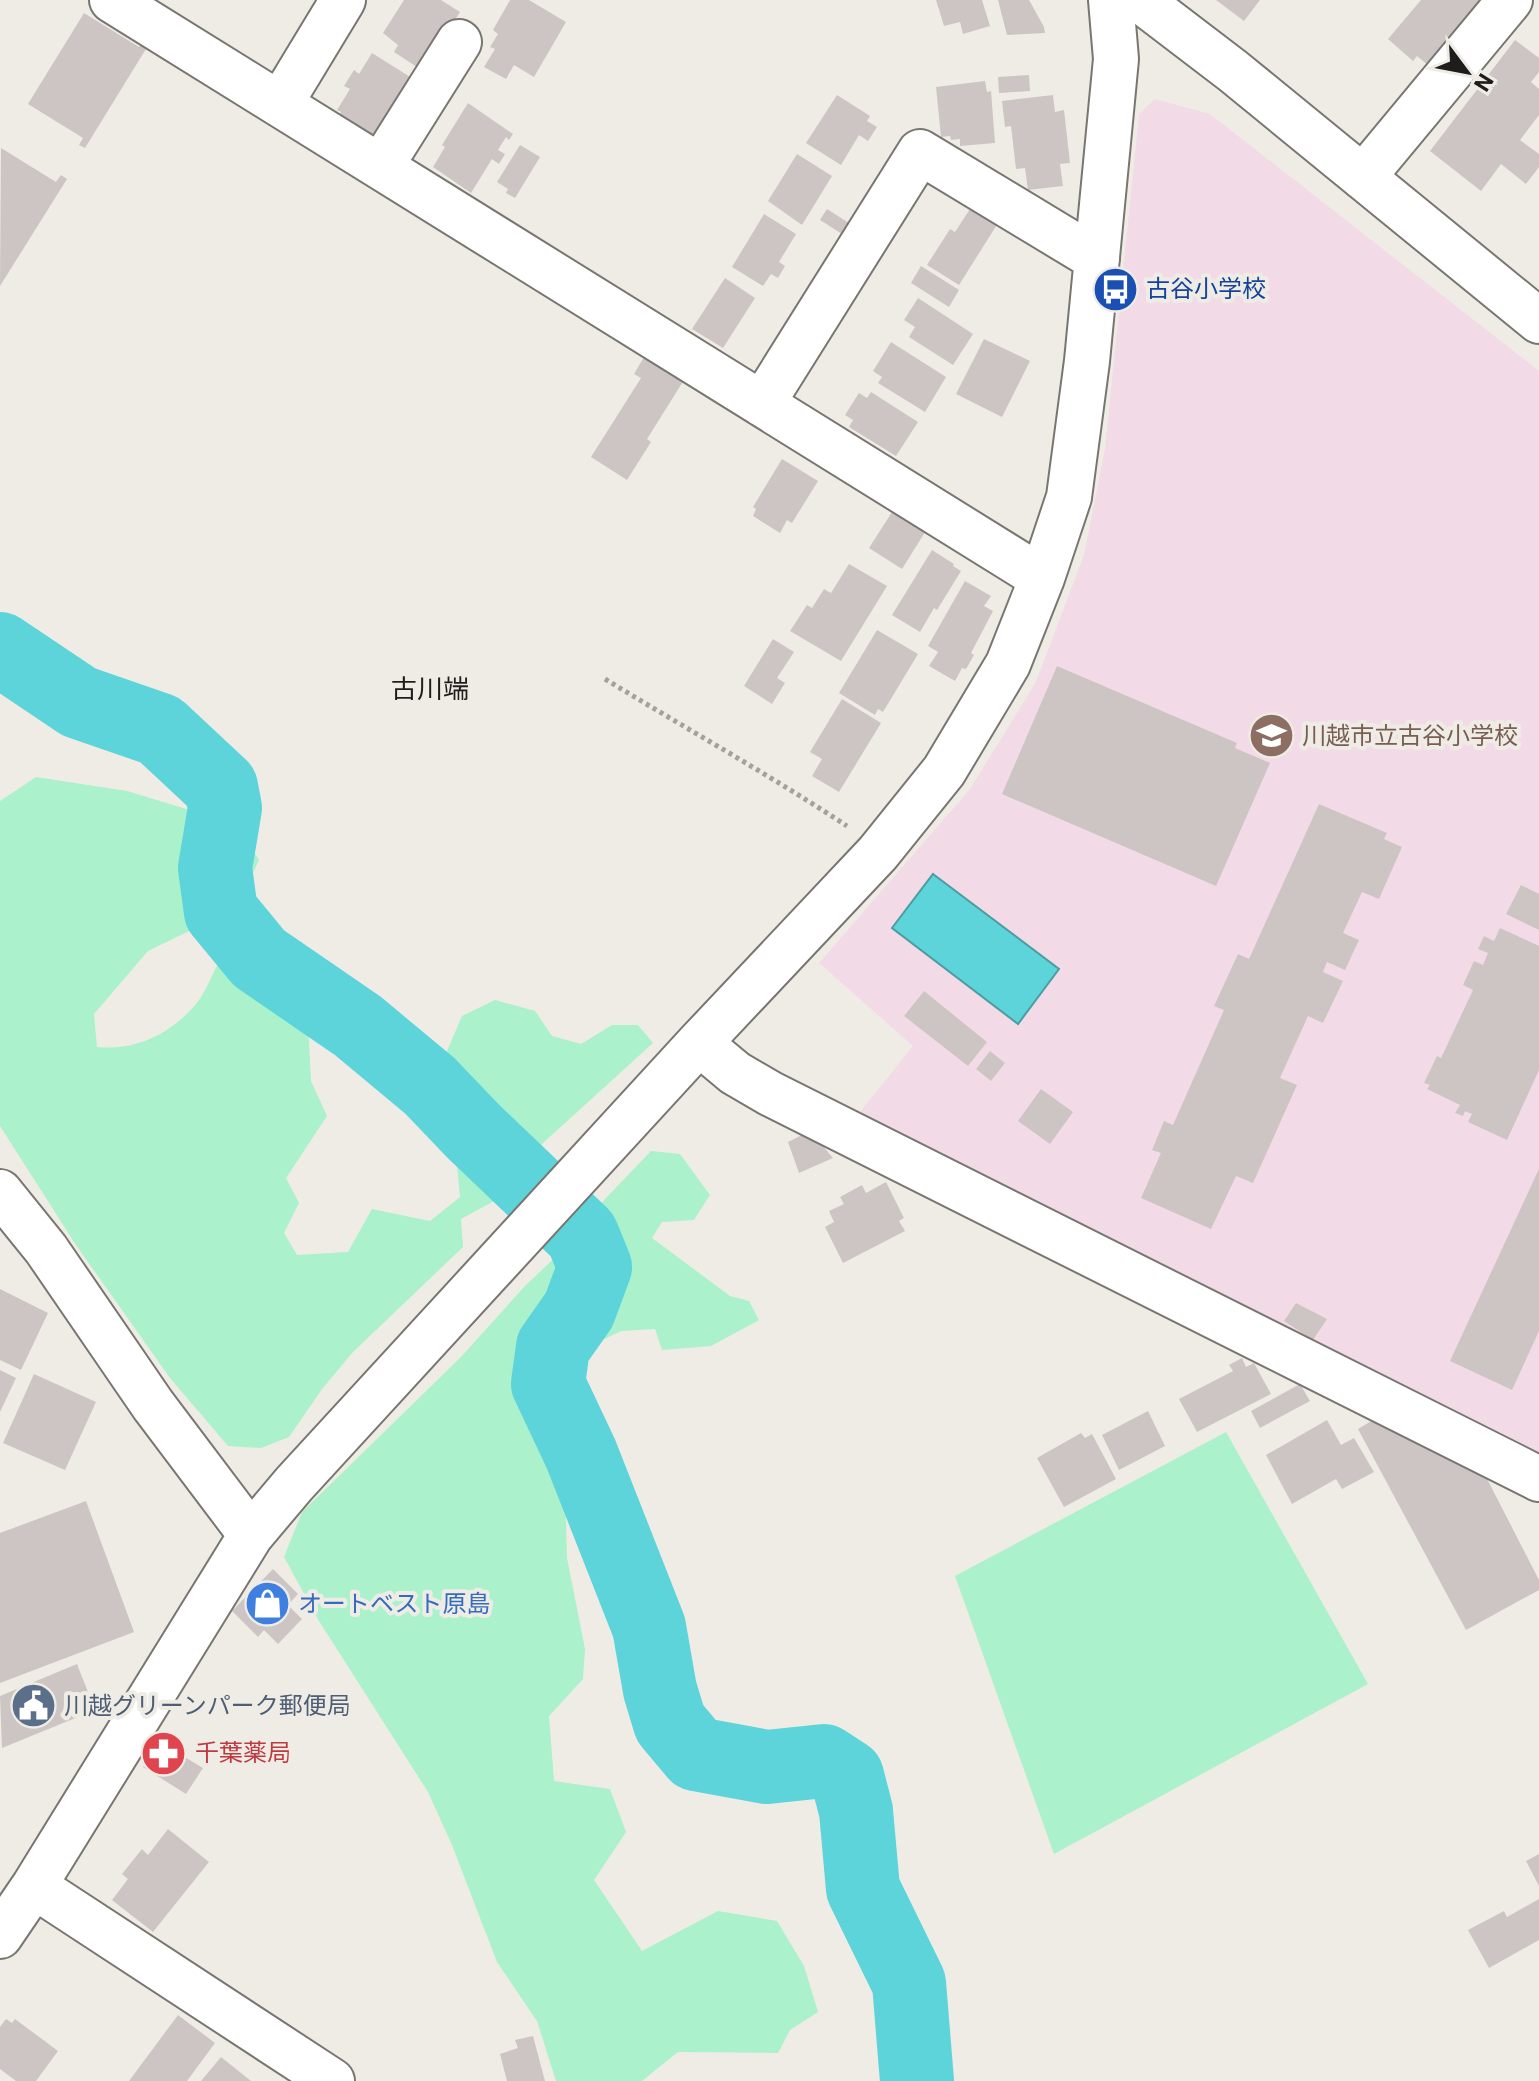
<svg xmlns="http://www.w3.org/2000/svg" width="1539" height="2081" font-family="Roboto,'Noto Sans JP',sans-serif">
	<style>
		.education { fill: #f2dbe7 }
		.green { fill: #aaf1cc }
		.water { fill: #5cd4da; stroke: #4a9da1; stroke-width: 2 }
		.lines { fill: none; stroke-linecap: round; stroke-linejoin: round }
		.river { stroke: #5cd4da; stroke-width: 74 }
		.building { fill: #cdc5c4 }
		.street-casing { stroke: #797671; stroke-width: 48 }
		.secondary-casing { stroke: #797671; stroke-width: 48 }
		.path { stroke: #a3a19c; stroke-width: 5; stroke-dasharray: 4 4; stroke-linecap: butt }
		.street { stroke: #fff; stroke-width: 44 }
		.secondary { stroke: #fff; stroke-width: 44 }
		.labels { text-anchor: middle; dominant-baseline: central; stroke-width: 8; stroke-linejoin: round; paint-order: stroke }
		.transit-label { font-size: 24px; fill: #164399; stroke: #efece6; text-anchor: start }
		.education-label { font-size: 24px; fill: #785e54; stroke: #efece6; text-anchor: start }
		.shop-label { font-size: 24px; fill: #366cbe; stroke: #efece6; text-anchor: start }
		.service-label { font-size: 24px; fill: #4e5e75; stroke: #efece6; text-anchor: start }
		.health-label { font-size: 24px; fill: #be3a42; stroke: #efece6; text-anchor: start }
		.neighbourhood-label { font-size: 26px; fill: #1f1d1b; stroke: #efece6 }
	</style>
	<rect width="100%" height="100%" fill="#efece6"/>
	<!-- education -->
	<path class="education" d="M1155 99 1210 114 1539 371V1465L856 1117 913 1046 819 963 970 789 1036 682 1084 555 1105 449 1139 114Z"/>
	<!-- green -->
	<path class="green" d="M36 777 127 791 236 824 259 860 242 897 191 930 148 951 94 1014 97 1047C135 1051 171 1034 196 1004 206 992 212 974 220 960L264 970 307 1002 311 1081 327 1116 286 1178 299 1203 284 1233 297 1255 348 1252 372 1209 430 1221 460 1197 454 1134 424 1105 462 1016 495 1000 535 1011 552 1036 581 1044 612 1025H638L653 1043 532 1153 494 1201 461 1219 463 1247 353 1352 322 1389 289 1437 261 1448 228 1446 170 1378 76 1245 0 1126V801Z
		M651 1151 680 1154 710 1195 694 1220 662 1222 652 1238 730 1296 749 1301 759 1320 711 1346 662 1350 655 1329 621 1331 582 1350 542 1413 565 1489 567 1558 585 1649 583 1679 549 1716 554 1781 610 1789 626 1832 594 1880 642 1951 718 1911 777 1921 804 1966 818 2012 790 2030 778 2053 678 2052 642 2081H556L537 2021 497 1962 452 1845 428 1792 319 1621 284 1557 302 1512 461 1357 525 1286 567 1246 605 1199Z
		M1226 1432 1368 1684 1054 1854 955 1576Z"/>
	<!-- water -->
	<path class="water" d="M933 874 1059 969 1018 1024 892 928Z"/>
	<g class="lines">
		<!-- river -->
		<path class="river" d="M0 649 79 702 160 730 221 787 225 808 215 868 221 912 259 958 358 1026 430 1086 473 1131 582 1235 595 1267 579 1310 553 1347 548 1384 581 1454 649 1627 660 1690 670 1723 696 1754 767 1767 824 1761 847 1776 856 1811 863 1889 909 1983 917 2081"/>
	</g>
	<!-- building -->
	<path class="building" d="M404 0H441L460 12 423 71 394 52 398 45 383 33Z
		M510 0H529L566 22 534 77 514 65 506 79 484 67 495 49 490 47 498 34 493 30Z
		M936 0H982L990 26 963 34 960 22 944 26Z
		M998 0H1029L1044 27 1045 33 1007 35Z
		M1216 0H1260L1244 21Z
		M1421 0H1485L1429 66 1417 56 1413 61 1388 39Z
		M84 13 139 47 143 40 149 44 85 148 79 145 83 138 28 104Z
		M1515 40 1539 58V72L1531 82 1539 89V115L1520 140 1539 154V167L1526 184 1501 164 1481 191 1430 151Z
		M372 53 415 80 378 140 339 116 341 112 337 110 350 89 344 86 354 70 359 74Z
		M1029 75 1030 91 999 93 998 77Z
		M985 81 987 92 991 91 995 143 960 146V139L951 140 950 136 941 137 936 87Z
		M837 95 870 116 867 121 877 127 868 141 859 135 841 165 806 143Z
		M1053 95 1055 112 1064 110 1070 163 1060 164 1063 186 1028 190 1025 168 1016 169 1011 126 1005 127 1002 101Z
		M468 103 513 134 509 140 506 137 498 150 505 154 499 164 492 159 471 193 433 167 445 147 442 145Z
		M520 145 540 157 515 198 506 193 508 189 497 182Z
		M1 148 56 182 61 175 67 179 0 286Z
		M797 154 832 176 802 225 768 201Z
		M972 206 998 223 959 285 927 265 950 229 955 232Z
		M827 209 849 223 842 234 820 220Z
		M764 214 796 234 779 262 785 266 778 278 771 274 763 286 732 267Z
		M921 266 959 290 949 307 911 283Z
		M725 278 755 298 723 348 692 329Z
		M918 298 973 334 953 365 909 337 915 327 904 320Z
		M984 339 1030 361 1002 417 956 394Z
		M891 342 946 377 925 412 878 383 882 377 873 371Z
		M650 347 689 372 647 439 651 442 627 480 591 457 641 378 634 374Z
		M871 392 918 422 896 456 849 427 853 420 845 415 859 393 867 398Z
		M782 459 818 481 792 523 787 520 780 533 753 516 756 509 753 507Z
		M894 509 927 529 902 569 869 548Z
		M932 550 954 564 953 566 961 571 937 610 934 608 920 632 892 615Z
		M849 564 887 586 841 661 790 631 807 605 812 608 824 589 831 593Z
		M965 581 991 596 984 606 993 611 971 653 974 655 966 669 962 668 955 681 929 666 938 652 928 646Z
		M877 630 918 654 883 712 878 709 875 715 839 693Z
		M773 639 794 652 777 678 785 683 772 704 744 686Z
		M1057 666 1237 743 1235 748 1270 763 1216 886 1002 794Z
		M842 699 881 723 839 792 812 776 822 759 810 752Z
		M1319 804 1387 833 1384 839 1402 847 1379 899 1362 892 1343 933 1359 940 1345 970 1327 962 1323 972 1343 981 1323 1023 1308 1016 1280 1078 1297 1085 1253 1183 1236 1176 1211 1229 1141 1198 1161 1153 1152 1150 1164 1121 1173 1125 1224 1010 1214 1006 1238 954 1249 959Z
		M1521 885 1539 894V930L1506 914Z
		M1500 928 1539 946V1070L1507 1140 1468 1122 1472 1114 1465 1111 1463 1116 1455 1113 1460 1105 1427 1089 1430 1085 1424 1083 1437 1056 1441 1058 1473 990 1463 985 1474 961 1483 965 1488 953 1478 949 1484 936 1494 941Z
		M924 991 987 1042 968 1066 904 1016Z
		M990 1051 1005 1063 991 1081 976 1069Z
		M1041 1089 1073 1112 1050 1144 1018 1121Z
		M810 1131 833 1158 799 1173 788 1142Z
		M1539 1169V1331L1512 1390 1450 1361Z
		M886 1182 904 1218 899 1221 905 1231 843 1263 825 1227 834 1222 829 1211 844 1204 840 1197 862 1185 866 1193Z
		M0 1289 48 1313 21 1370 0 1360Z
		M1296 1303 1327 1319 1313 1340 1284 1321Z
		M1242 1358 1246 1367 1254 1363 1271 1394 1197 1432 1179 1399 1233 1371 1229 1365Z
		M0 1370 16 1378 0 1412Z
		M34 1374 96 1402 65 1470 3 1443Z
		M1300 1384 1310 1401 1260 1428 1251 1411Z
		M1148 1411 1165 1446 1119 1470 1102 1435Z
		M1378 1417 1483 1471 1539 1580V1590L1466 1630 1358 1429Z
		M1327 1420 1341 1445 1354 1438 1374 1472 1342 1489 1336 1479 1292 1504 1266 1455Z
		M1081 1433 1085 1438 1092 1434 1116 1479 1064 1507 1037 1458Z
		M86 1501 134 1632 0 1683V1533Z
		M273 1569 298 1594 288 1605 302 1619 278 1644 264 1630 258 1637 232 1611Z
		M77 1664 95 1710 2 1748 0 1696Z
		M163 1735 187 1750 183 1756 203 1768 186 1794 143 1767Z
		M168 1829 209 1862 153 1932 112 1900 128 1879 122 1874 142 1849 148 1855Z
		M1539 1854V1886L1526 1861Z
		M1539 1899V1940L1489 1968 1468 1930 1504 1911 1507 1917Z
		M178 2015 215 2043 187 2081H129Z
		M6 2019 12 2023 15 2019 58 2051 36 2081H16L0 2069V2027Z
		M533 2036 545 2081H507L500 2054 518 2048 515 2040Z
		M221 2057 251 2081H201Z"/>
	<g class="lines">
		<defs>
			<path id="street" d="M112 0 1042 578
				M280 104 343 0
				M381 166 459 42
				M1363 177 1510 0
				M762 404 920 152 1097 259
				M699 1043 735 1073 771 1094 1539 1479
				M0 1192 46 1249 153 1405 251 1535
				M34 1886 332 2081
				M0 1936 34 1886 251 1535 294 1484 699 1043 878 853 944 771 1008 664 1042 578 1069 497 1087 361 1116 59 1111 0"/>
			<path id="secondary" d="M1140 0 1233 71 1539 321"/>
		</defs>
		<!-- street casing -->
		<use href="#street" class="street-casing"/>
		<!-- secondary casing -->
		<use href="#secondary" class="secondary-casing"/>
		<!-- path -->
		<path class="path" d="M605 679C685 728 768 774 847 826"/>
		<!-- street -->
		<use href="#street" class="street"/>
		<!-- secondary -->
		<use href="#secondary" class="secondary"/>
	</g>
	<!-- icons -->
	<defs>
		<symbol id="bus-disc" viewBox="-11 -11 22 22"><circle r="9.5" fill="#1a4fb4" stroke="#efece6"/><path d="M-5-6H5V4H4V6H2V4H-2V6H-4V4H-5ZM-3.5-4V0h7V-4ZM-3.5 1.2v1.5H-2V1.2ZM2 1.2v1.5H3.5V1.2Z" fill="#fff"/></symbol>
		<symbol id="school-disc" viewBox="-11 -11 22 22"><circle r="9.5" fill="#8d6e63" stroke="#efece6"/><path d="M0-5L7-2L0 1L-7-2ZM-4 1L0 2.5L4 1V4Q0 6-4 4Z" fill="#fff"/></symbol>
		<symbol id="shop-disc" viewBox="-11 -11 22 22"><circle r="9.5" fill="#3f7fe0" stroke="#efece6"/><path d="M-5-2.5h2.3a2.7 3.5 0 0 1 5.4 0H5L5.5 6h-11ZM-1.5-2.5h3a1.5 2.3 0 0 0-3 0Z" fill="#fff"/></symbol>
		<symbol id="civic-disc" viewBox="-11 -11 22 22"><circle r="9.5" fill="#5c6f8a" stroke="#efece6"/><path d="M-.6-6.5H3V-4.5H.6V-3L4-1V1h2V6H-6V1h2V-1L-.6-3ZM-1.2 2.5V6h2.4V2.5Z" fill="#fff"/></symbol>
		<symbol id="pharmacy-disc" viewBox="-11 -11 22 22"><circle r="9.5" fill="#e0444e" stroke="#efece6"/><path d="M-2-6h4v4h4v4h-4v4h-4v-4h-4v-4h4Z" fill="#fff"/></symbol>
	</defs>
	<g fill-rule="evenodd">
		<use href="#bus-disc" x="1090" y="264" width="51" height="51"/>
		<use href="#school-disc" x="1246" y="710" width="51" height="51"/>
		<use href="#shop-disc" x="242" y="1578" width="51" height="51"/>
		<use href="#civic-disc" x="8" y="1680" width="51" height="51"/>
		<use href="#pharmacy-disc" x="138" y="1728" width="51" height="51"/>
	</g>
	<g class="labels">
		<!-- transit labels -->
		<g class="transit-label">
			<text x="1146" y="289">古谷小学校</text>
		</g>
		<!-- education labels -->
		<g class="education-label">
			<text x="1302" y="736">川越市立古谷小学校</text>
		</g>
		<!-- shop labels -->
		<g class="shop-label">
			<text x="298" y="1604">オートベスト原島</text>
		</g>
		<!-- service labels -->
		<g class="service-label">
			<text x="64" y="1706">川越グリーンパーク郵便局</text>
		</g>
		<!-- health labels -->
		<g class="health-label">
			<text x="195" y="1753">千葉薬局</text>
		</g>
		<!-- neighbourhood labels -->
		<g class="neighbourhood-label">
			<text x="430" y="689">古川端</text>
		</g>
	</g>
	<!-- north arrow -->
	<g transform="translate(1467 72) rotate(122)" stroke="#efece6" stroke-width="6" paint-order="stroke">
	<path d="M0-6L14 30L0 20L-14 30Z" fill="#1f1d1b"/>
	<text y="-12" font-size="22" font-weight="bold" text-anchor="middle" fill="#1f1d1b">N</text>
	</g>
</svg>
